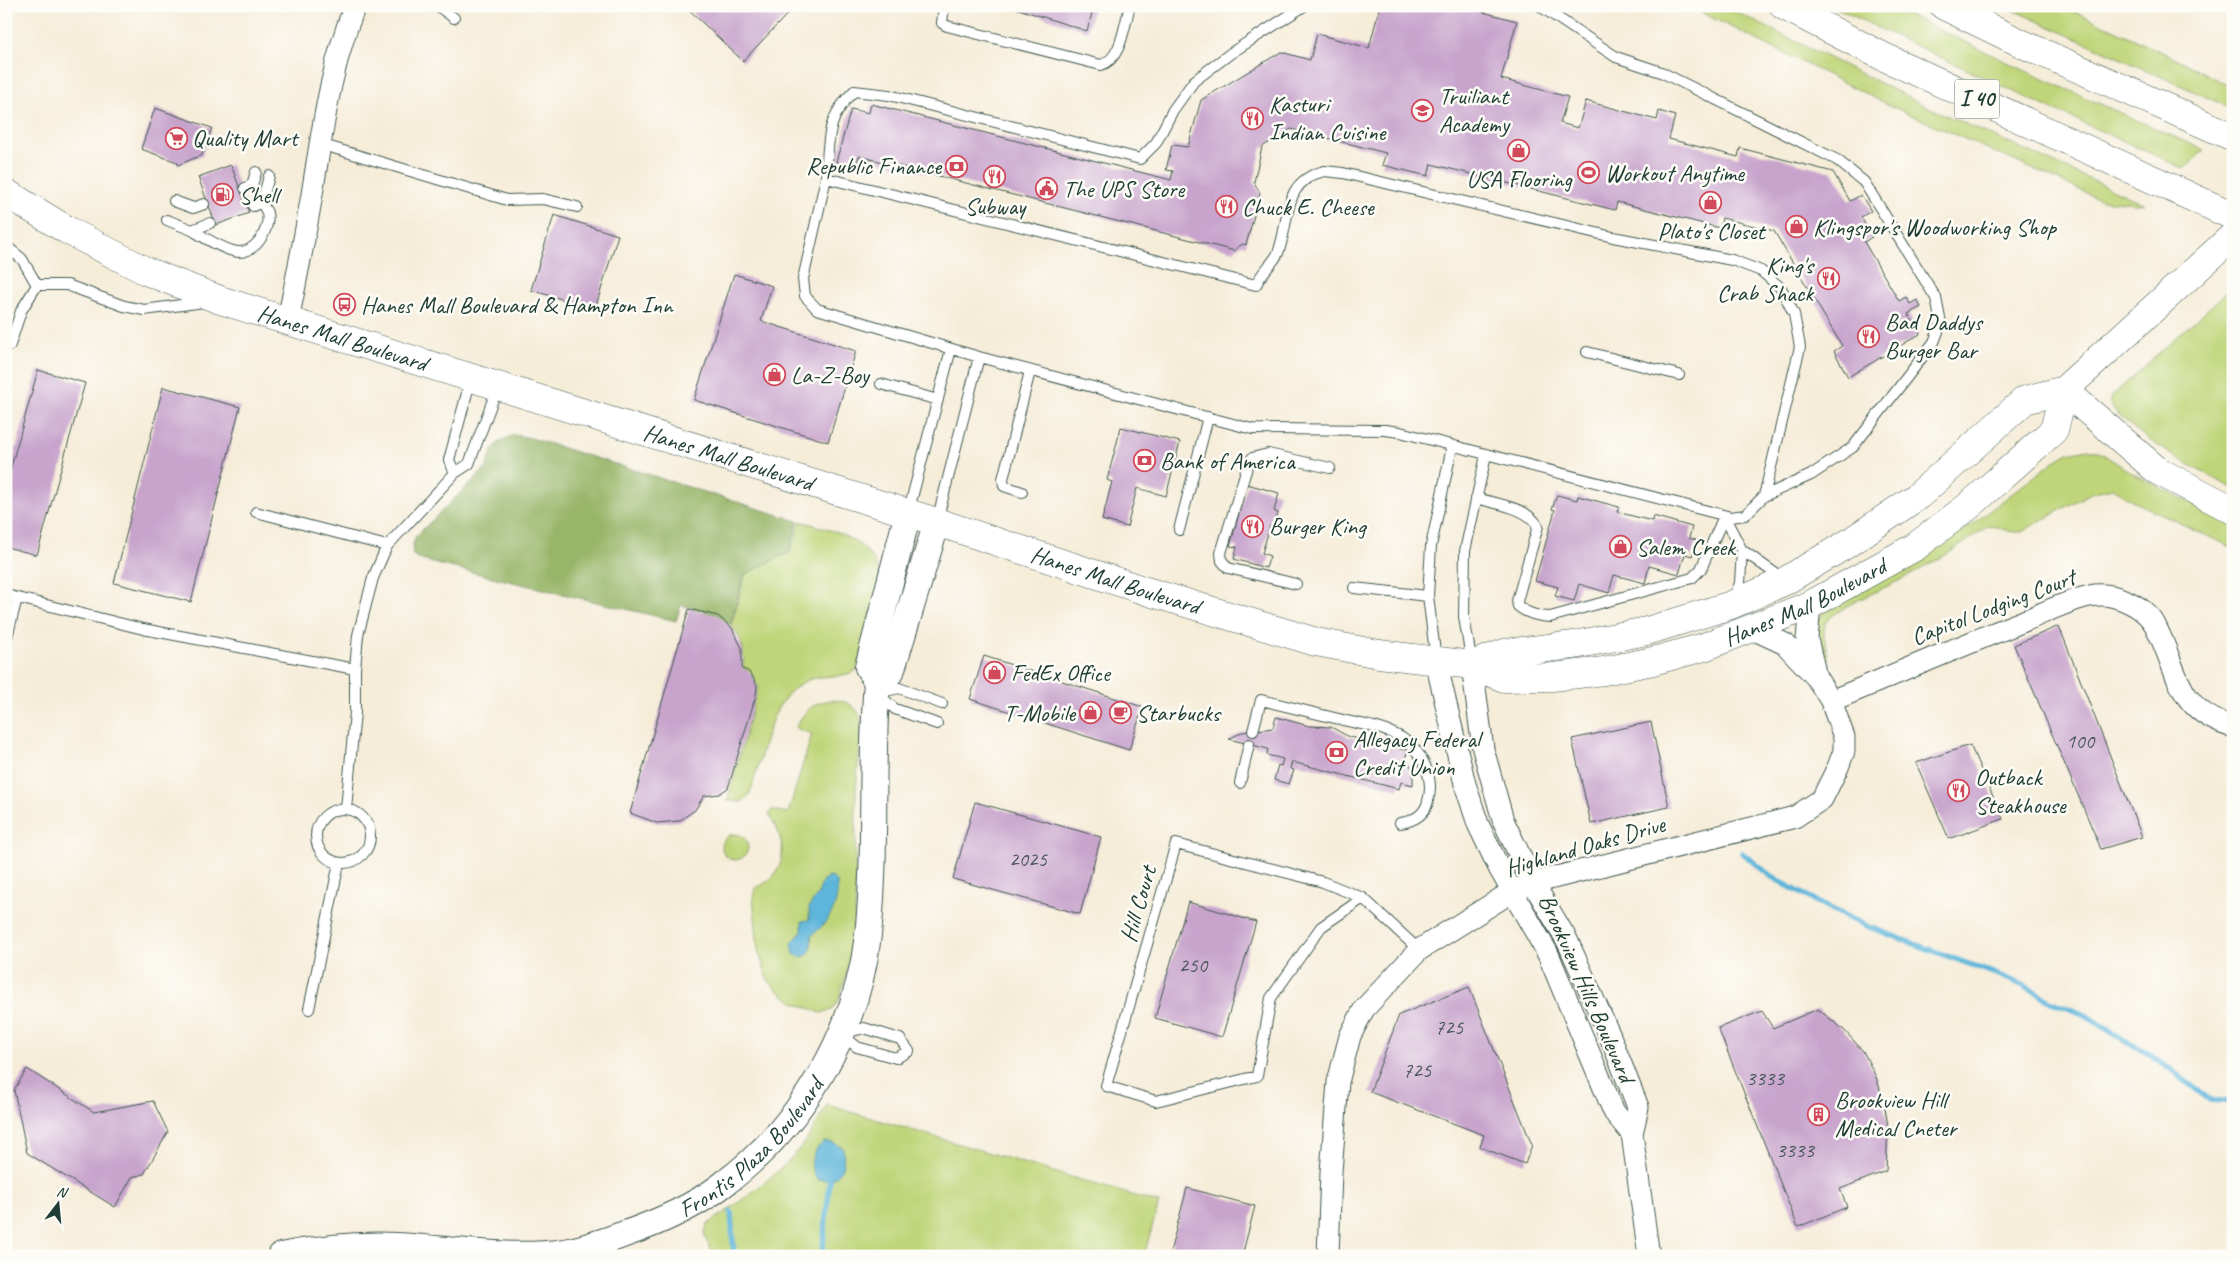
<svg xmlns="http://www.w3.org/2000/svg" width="2239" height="1262" font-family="Caveat,sans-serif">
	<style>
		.green { fill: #c0d579; stroke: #708956 }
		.forest { fill: #98b669; stroke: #5c7a4e }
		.water { fill: #5db5da; stroke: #3e7987 }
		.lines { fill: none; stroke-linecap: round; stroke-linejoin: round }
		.stream { stroke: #5db5da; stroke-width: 5.5 }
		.building { fill: #c8a4cd }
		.service-casing { stroke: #3f574d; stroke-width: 12 }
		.minor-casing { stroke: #3f574d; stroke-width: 23 }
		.tertiary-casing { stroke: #3f574d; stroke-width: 28 }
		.secondary-casing { stroke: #3f574d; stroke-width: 29 }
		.motorway-casing { stroke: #3f574d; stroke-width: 29 }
		.service { stroke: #fff; stroke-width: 10 }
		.minor { stroke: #fff; stroke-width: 21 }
		.tertiary { stroke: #fff; stroke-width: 26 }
		.secondary { stroke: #fff; stroke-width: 28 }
		.motorway { stroke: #fff; stroke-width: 28 }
		.labels { text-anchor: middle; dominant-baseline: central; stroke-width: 5; stroke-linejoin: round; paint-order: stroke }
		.number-label { font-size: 21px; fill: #49575a }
		.shield { fill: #fdfcf7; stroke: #62766e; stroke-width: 1 }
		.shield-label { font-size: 22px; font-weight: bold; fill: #1f3d34 }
		.poi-label { font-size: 24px; fill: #1f3d34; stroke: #fdfcf7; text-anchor: start }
		.street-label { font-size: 24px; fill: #1f3d34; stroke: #fdfcf7 }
	</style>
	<rect width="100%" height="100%" fill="#fdfcf7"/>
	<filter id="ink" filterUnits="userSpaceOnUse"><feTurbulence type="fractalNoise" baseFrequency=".02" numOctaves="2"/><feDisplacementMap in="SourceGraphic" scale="10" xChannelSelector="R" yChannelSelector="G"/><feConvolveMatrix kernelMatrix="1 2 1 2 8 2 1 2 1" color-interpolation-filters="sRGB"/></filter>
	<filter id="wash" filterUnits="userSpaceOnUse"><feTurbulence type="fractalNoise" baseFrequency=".0096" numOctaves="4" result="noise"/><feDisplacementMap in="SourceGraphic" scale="20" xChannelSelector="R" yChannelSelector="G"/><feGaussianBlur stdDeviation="1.12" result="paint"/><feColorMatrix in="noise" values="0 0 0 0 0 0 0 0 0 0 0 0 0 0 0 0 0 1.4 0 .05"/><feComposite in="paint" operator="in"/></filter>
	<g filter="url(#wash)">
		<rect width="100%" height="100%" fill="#f6edd9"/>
		<!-- green -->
		<path class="green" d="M1688 6H1724L1930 108 2145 204 2102 200 1891 106Z
			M1832 6H1890L2028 72 2204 150 2185 169 2010 90Z
			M2004 6H2063L2177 59 2225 84 2233 92V109Z
			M2233 286V488C2189 465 2142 442 2110 405L2111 397 2117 391Z
			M2088 449 2101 453 2132 473 2233 524V548L2137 503 2112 488 2091 493 2021 532H2012L1989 525C1961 547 1927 567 1894 583 1870 595 1845 604 1825 622L1824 635 1828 658 1826 663C1815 643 1811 633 1823 612L1917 560 1970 526 2053 462 2068 453Z
			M800 521C833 531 870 537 880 577L857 670C841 680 823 673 806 681 766 700 764 758 749 795L742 802 727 801 758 687 750 671 743 669C745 652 743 638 731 626L745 575 770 561 790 553Z
			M833 700C849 701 859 707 862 723L856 789 855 928 848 968 838 1002 832 1010 821 1013 793 1002 777 990 768 980 758 950 753 898 755 888C790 875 787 840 769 815L772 810 788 813 812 734 797 729 796 727C804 710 815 701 833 700Z
			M722 847a13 13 0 1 1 26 0a13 13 0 1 1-26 0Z
			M827 1105 1159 1203 1144 1256H714L704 1235 707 1225C741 1201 779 1175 805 1142 813 1131 820 1117 827 1105Z"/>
		<!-- forest -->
		<path class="forest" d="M514 435 531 438 798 521 789 552 744 575 730 625 718 615 681 605 676 621 421 560 413 555 412 547 416 536 486 468 493 449 500 441Z"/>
		<!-- water -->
		<path class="water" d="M828 877 833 878 837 882C839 906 830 921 811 936 813 947 810 963 794 954L792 943 802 931V921L809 920V907L818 894 823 880Z
			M824 1142H832L843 1148C846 1167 839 1184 817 1179 807 1166 811 1152 824 1142Z"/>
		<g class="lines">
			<!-- stream -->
			<path class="stream" d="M1742 853 1772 877 1817 902 1869 927 2004 977 2037 992 2049 1001 2086 1015 2126 1042 2146 1051 2210 1100 2233 1102
				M731 1212 734 1256
				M822 1256 830 1180"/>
		</g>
		<g id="blocks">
			<!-- building -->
			<path class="building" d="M685 6H795L743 61Z
				M1009 6H1094L1087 31Z
				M1380 6H1480L1479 11 1517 21 1501 79 1568 97 1560 123 1578 128 1586 101 1657 120 1659 111 1675 116 1669 139 1738 157 1740 148 1833 172 1850 201 1861 195 1871 211 1861 217 1872 237 1864 242 1899 301 1906 297 1910 304 1917 300 1921 307 1908 314 1920 334 1848 377 1834 351 1842 346 1774 231 1722 218 1720 228 1617 202 1615 210 1431 164 1428 176 1382 165 1386 153 1291 129 1262 147 1254 182 1260 193 1246 245 1243 244 1236 248 1235 251 859 156 856 167 836 162 851 109 869 113 871 104 1171 180 1173 171 1166 170 1172 145 1188 147 1201 100 1281 52 1310 60 1317 34 1369 48Z
				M155 108 212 128 202 155 178 165 177 162 141 149Z
				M231 165 249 213 216 225 198 177Z
				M554 215 618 235 595 309 531 290Z
				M734 274 772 286 761 321 856 351 828 442 694 400Z
				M38 370 85 383 37 555 6 547V485Z
				M163 387 240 407 191 602 114 583Z
				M1121 427 1180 442 1166 496 1137 488 1127 527 1102 520 1112 482 1107 480Z
				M1247 484 1279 493 1274 511 1278 513 1274 527 1270 526 1262 553 1270 556 1266 568 1234 559 1237 547 1230 546Z
				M1557 495 1577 500 1578 496 1619 507 1617 512 1652 521 1653 516 1692 527 1689 538 1696 540 1692 556 1685 554 1679 574 1649 566 1645 583 1614 575 1609 593 1579 584 1574 601 1555 596 1558 587 1535 581 1555 510 1552 509Z
				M689 609 718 616 732 628 742 648V669L748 671 753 677 757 686 756 695 728 788 719 794 704 796 695 810 679 821 657 823 630 813Z
				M2059 626 2142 837 2101 849 2014 645Z
				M984 656 1143 707 1129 750 970 699Z
				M1276 717 1309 726 1331 727 1349 737 1365 740H1384L1400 749 1408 750 1405 759 1413 769V785L1401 782 1399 789 1292 762 1290 769 1294 770 1289 784 1274 780 1278 765 1281 766 1283 759 1267 755 1268 749 1229 739 1242 732 1273 728Z
				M1651 722 1669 807 1591 824 1572 739Z
				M1970 745 2003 819 1949 839 1916 763Z
				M975 802 1101 837 1080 914 953 879Z
				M1188 902 1256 922 1222 1037 1155 1018Z
				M1469 987 1532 1145 1525 1164 1480 1147 1484 1135 1370 1092 1399 1015Z
				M1818 1009 1844 1030 1863 1051 1876 1077 1884 1102 1888 1126 1886 1171 1840 1189 1847 1207 1798 1227 1718 1028 1762 1011 1773 1028Z
				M27 1069 94 1112 153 1101 168 1132 144 1174 132 1177 115 1207 27 1153 14 1090Z
				M1187 1188 1255 1206 1242 1256H1169Z"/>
		</g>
	</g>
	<g filter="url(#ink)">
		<use href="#blocks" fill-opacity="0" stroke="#3f574d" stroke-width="1"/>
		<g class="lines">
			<defs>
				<path id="service" d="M438 6 454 18
					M944 6 942 23 947 26 1101 65C1122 59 1124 25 1130 6
					M1540 6 1616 57 1661 72 1837 160 1864 182 1936 298 1941 324 1934 342 1853 447 1811 475 1764 496
					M320 144 507 200 543 199 577 207
					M1324 171 1343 173 1613 237 1732 260 1761 271 1781 288 1794 314 1800 347 1764 496 1745 515 1731 517 1400 432 1385 430 1252 429 979 357 817 309 805 296 803 279 826 178 1256 285C1261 272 1273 264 1278 253 1291 219 1281 182 1324 171Z
					M826 178C829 140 825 119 854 91L889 95 1140 159 1156 143 1173 110 1194 81 1231 53 1304 6
					M245 188 252 185 256 172
					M174 201 193 208 204 204
					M253 206 262 202 269 176
					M167 220 192 230 210 223
					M192 230C205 238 218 247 233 251 253 257 271 231 267 213 266 210 263 206 262 202
					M6 246 22 259 37 285
					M37 285H67L124 306 144 310 204 302
					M6 344 10 345 21 311 37 285
					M1587 352 1679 375
					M881 384 938 400
					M455 473 449 460 471 378
					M1022 492 1004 486 1003 479 1030 371
					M1476 498C1496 504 1527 507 1538 526L1517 601 1518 606C1526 613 1539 617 1550 617L1692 578 1701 569 1724 516
					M256 512 387 546
					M908 513 951 349
					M1724 516 1742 550 1783 579
					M937 521 979 357
					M1179 530 1208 417
					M1296 584 1228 568 1222 561 1221 553 1248 464 1252 458 1268 454 1330 468
					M1354 588 1428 596
					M6 595 143 629 355 669 358 635 373 578 387 546 455 473 469 464 498 386
					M1734 598 1740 583 1742 550
					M6 641 17 598
					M1436 660 1428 596 1431 546 1452 447
					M1472 664 1464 617 1465 551 1486 455
					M877 693 899 688 942 704
					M879 695 895 709 937 724
					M1253 731 1261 700C1289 707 1318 714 1347 721 1365 725 1385 728 1402 738 1422 751 1435 778 1428 801 1425 815 1414 821 1400 823
					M1240 783 1249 744
					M316 836a27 27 0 1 1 54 0a27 27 0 1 1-54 0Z
					M346 809 355 712V669
					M1363 898 1321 927 1271 998 1257 1076 1156 1101 1106 1086 1176 844 1323 882 1363 898 1419 950
					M309 1009 339 863
					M864 1028 900 1039 909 1051 896 1058 857 1047 841 1034Z"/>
				<path id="minor" d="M288 320C297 276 306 232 313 188 323 126 331 65 355 6
					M1810 605 1807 639 1816 677
					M1436 662 1465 784 1478 824 1499 868 1548 954 1614 1112 1632 1134
					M1472 665 1483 749 1503 820 1533 883 1567 940 1610 1036 1638 1107 1632 1134 1649 1256
					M1831 701C1893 675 1956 648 2019 623 2040 615 2068 600 2090 596 2112 591 2144 605 2155 625 2179 671 2175 710 2233 727
					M1328 1256 1331 1172 1338 1082 1350 1036 1364 1009 1419 950 1513 891 1533 883 1795 817 1822 799 1838 767 1844 751V737L1831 701 1816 677 1785 644 1753 629"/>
				<g id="tertiary">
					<path d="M877 682 891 672 937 522"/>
					<path id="s1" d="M281 1256C320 1248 358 1244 397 1246 452 1249 509 1260 564 1252 584 1249 603 1242 622 1235 657 1223 692 1208 721 1186 801 1127 857 1033 868 935 877 851 870 766 877 682L868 667 908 513"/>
				</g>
				<g id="secondary">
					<path id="s2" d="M6 193 67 230 146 271 220 300 937 522 1146 591 1316 642 1379 654 1472 665 1504 678 1552 677 1604 671 1653 661 1704 647 1810 605 1915 547 1970 505 2054 430 2064 390"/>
					<path d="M1472 665 1505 653 1574 645 1647 631 1731 605 1785 581 1847 544 1918 496 2025 400 2064 390 2233 236"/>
				</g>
				<path id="motorway" d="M1784 6 1882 56 2233 216
					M1944 6 2025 45 2233 137
					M2064 390 2158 471 2233 510"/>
			</defs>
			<!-- service casing -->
			<use href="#service" class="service-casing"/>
			<!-- minor casing -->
			<use href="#minor" class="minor-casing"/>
			<!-- tertiary casing -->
			<use href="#tertiary" class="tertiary-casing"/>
			<!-- secondary casing -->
			<use href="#secondary" class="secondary-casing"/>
			<!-- motorway casing -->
			<use href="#motorway" class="motorway-casing"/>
			<!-- service -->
			<use href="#service" class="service"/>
			<!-- minor -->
			<use href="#minor" class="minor"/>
			<!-- tertiary -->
			<use href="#tertiary" class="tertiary"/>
			<!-- secondary -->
			<use href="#secondary" class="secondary"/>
			<!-- motorway -->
			<use href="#motorway" class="motorway"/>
		</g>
	</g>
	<!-- icons -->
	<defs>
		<symbol id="school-ring" viewBox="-11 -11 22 22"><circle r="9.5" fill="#fdfcf7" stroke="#d1495b" stroke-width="1.5"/><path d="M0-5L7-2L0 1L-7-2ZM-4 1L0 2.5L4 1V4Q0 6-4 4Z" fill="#d1495b"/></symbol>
		<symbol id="restaurant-ring" viewBox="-11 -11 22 22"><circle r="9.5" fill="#fdfcf7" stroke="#d1495b" stroke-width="1.5"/><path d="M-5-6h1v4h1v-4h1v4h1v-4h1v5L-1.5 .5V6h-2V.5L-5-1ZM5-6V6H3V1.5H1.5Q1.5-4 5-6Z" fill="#d1495b"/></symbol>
		<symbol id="supermarket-ring" viewBox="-11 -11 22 22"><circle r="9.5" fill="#fdfcf7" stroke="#d1495b" stroke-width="1.5"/><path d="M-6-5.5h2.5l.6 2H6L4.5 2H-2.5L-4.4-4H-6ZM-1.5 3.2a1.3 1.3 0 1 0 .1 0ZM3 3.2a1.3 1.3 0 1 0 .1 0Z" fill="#d1495b"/></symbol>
		<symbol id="shop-ring" viewBox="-11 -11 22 22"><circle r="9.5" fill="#fdfcf7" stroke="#d1495b" stroke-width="1.5"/><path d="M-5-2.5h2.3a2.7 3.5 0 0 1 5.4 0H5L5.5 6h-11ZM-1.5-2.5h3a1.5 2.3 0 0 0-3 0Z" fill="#d1495b"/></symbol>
		<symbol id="bank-ring" viewBox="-11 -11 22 22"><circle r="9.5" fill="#fdfcf7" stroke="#d1495b" stroke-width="1.5"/><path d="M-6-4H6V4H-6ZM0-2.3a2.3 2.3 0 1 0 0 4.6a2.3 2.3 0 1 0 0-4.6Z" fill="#d1495b"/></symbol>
		<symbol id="stadium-ring" viewBox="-11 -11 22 22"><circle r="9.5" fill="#fdfcf7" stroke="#d1495b" stroke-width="1.5"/><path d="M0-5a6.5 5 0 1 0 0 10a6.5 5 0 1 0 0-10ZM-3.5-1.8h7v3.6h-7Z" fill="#d1495b"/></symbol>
		<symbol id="civic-ring" viewBox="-11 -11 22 22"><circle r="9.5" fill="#fdfcf7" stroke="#d1495b" stroke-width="1.5"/><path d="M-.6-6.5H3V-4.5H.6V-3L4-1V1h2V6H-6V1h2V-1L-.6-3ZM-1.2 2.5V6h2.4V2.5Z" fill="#d1495b"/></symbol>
		<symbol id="fuel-ring" viewBox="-11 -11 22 22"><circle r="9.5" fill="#fdfcf7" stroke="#d1495b" stroke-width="1.5"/><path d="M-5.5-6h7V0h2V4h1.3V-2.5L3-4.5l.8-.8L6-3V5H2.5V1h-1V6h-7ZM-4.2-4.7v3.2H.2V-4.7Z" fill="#d1495b"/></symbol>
		<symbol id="bus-ring" viewBox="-11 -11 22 22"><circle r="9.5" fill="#fdfcf7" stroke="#d1495b" stroke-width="1.5"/><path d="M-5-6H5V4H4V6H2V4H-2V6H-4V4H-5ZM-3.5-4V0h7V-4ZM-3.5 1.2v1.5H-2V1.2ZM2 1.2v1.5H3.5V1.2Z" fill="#d1495b"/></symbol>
		<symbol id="cafe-ring" viewBox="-11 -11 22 22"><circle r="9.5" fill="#fdfcf7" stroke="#d1495b" stroke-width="1.5"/><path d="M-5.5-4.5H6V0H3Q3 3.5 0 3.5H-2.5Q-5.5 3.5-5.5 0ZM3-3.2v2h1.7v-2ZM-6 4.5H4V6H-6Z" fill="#d1495b"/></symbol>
		<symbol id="building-ring" viewBox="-11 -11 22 22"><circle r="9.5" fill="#fdfcf7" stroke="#d1495b" stroke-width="1.5"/><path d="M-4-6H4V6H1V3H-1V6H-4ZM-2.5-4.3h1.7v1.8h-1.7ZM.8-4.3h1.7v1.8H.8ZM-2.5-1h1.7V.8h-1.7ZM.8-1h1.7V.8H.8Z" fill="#d1495b"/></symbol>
	</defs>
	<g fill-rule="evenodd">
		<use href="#school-ring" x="1410" y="98" width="25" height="25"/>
		<use href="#restaurant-ring" x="1240" y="106" width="25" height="25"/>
		<use href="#supermarket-ring" x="164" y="126" width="25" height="25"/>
		<use href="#shop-ring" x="1506" y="138" width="25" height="25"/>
		<use href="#bank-ring" x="944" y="154" width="25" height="25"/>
		<use href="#stadium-ring" x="1576" y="160" width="25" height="25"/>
		<use href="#restaurant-ring" x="982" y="164" width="25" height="25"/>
		<use href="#civic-ring" x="1034" y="176" width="25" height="25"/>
		<use href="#fuel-ring" x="210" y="182" width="25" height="25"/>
		<use href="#shop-ring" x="1698" y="190" width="25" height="25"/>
		<use href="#restaurant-ring" x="1214" y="194" width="25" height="25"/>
		<use href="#shop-ring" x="1784" y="214" width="25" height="25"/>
		<use href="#restaurant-ring" x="1816" y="266" width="25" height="25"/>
		<use href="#bus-ring" x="332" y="292" width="25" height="25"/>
		<use href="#restaurant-ring" x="1856" y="324" width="25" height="25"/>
		<use href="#shop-ring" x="762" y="362" width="25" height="25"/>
		<use href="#bank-ring" x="1132" y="448" width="25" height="25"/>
		<use href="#restaurant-ring" x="1240" y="514" width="25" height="25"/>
		<use href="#shop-ring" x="1608" y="534" width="25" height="25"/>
		<use href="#shop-ring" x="982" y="660" width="25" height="25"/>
		<use href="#shop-ring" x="1078" y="700" width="25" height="25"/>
		<use href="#cafe-ring" x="1108" y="700" width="25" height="25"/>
		<use href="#bank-ring" x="1324" y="740" width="25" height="25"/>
		<use href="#restaurant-ring" x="1946" y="778" width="25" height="25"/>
		<use href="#building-ring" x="1806" y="1102" width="25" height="25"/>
	</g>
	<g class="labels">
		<!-- number labels -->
		<g class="number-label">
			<text x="2080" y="741">100</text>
			<text x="1028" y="859">2025</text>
			<text x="1193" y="965">250</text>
			<text x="1449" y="1027">725</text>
			<text x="1417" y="1070">725</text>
			<text x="1765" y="1078">3333</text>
			<text x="1795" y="1150">3333</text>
		</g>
		<!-- shield labels -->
		<rect class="shield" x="1954.5" y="79.5" width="45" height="39" rx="4"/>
		<g class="shield-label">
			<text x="1977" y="99">I 40</text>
		</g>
		<!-- poi labels -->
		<g class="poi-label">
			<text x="1439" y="96">Truiliant<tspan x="1439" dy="28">Academy</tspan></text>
			<text x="1269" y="104">Kasturi<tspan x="1269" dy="28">Indian Cuisine</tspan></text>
			<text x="192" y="138">Quality Mart</text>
			<text x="941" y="166" text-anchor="end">Republic Finance</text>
			<text x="1605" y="173">Workout Anytime</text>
			<text x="1519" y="179" text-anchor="middle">USA Flooring</text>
			<text x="1063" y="189">The UPS Store</text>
			<text x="239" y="195">Shell</text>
			<text x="995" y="206" text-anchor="middle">Subway</text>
			<text x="1242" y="207">Chuck E. Cheese</text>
			<text x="1813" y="227">Klingspor's Woodworking Shop</text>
			<text x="1711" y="231" text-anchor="middle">Plato's Closet</text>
			<text x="1813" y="265" text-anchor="end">King's<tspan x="1813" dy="28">Crab Shack</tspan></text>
			<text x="361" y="305">Hanes Mall Boulevard &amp; Hampton Inn</text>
			<text x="1885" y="322">Bad Daddys<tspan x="1885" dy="28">Burger Bar</tspan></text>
			<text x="791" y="375">La-Z-Boy</text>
			<text x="1160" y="461">Bank of America</text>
			<text x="1269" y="526">Burger King</text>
			<text x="1636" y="547">Salem Creek</text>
			<text x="1011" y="673">FedEx Office</text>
			<text x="1075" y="713" text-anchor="end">T-Mobile</text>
			<text x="1136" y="713">Starbucks</text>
			<text x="1353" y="739">Allegacy Federal<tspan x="1353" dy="28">Credit Union</tspan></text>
			<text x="1975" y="777">Outback<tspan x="1975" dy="28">Steakhouse</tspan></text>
			<text x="1835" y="1100">Brookview Hill<tspan x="1835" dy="28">Medical Cneter</tspan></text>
		</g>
		<!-- street labels -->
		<g class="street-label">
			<text stroke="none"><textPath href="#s2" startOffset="368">Hanes Mall Boulevard</textPath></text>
			<text stroke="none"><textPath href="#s2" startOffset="772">Hanes Mall Boulevard</textPath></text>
			<text stroke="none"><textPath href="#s2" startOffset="1178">Hanes Mall Boulevard</textPath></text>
			<text stroke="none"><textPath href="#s2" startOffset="1894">Hanes Mall Boulevard</textPath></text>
			<text transform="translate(1993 607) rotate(-21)">Capitol Lodging Court</text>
			<text transform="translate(1585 846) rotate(-16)">Highland Oaks Drive</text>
			<text transform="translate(1138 904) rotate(-74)">Hill Court</text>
			<text transform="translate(1587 988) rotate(66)">Brookview Hills Boulevard</text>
			<text stroke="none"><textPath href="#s1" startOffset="504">Frontis Plaza Boulevard</textPath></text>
		</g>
	</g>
	<!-- margin -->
	<rect width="2239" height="1262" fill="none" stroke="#fdfcf7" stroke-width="25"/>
	<!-- north arrow -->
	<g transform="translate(58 1204) rotate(16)" stroke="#fdfcf7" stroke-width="4" paint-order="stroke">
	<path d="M0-4L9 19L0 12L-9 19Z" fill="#1f3d34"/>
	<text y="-8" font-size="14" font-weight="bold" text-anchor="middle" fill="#1f3d34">N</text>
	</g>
</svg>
